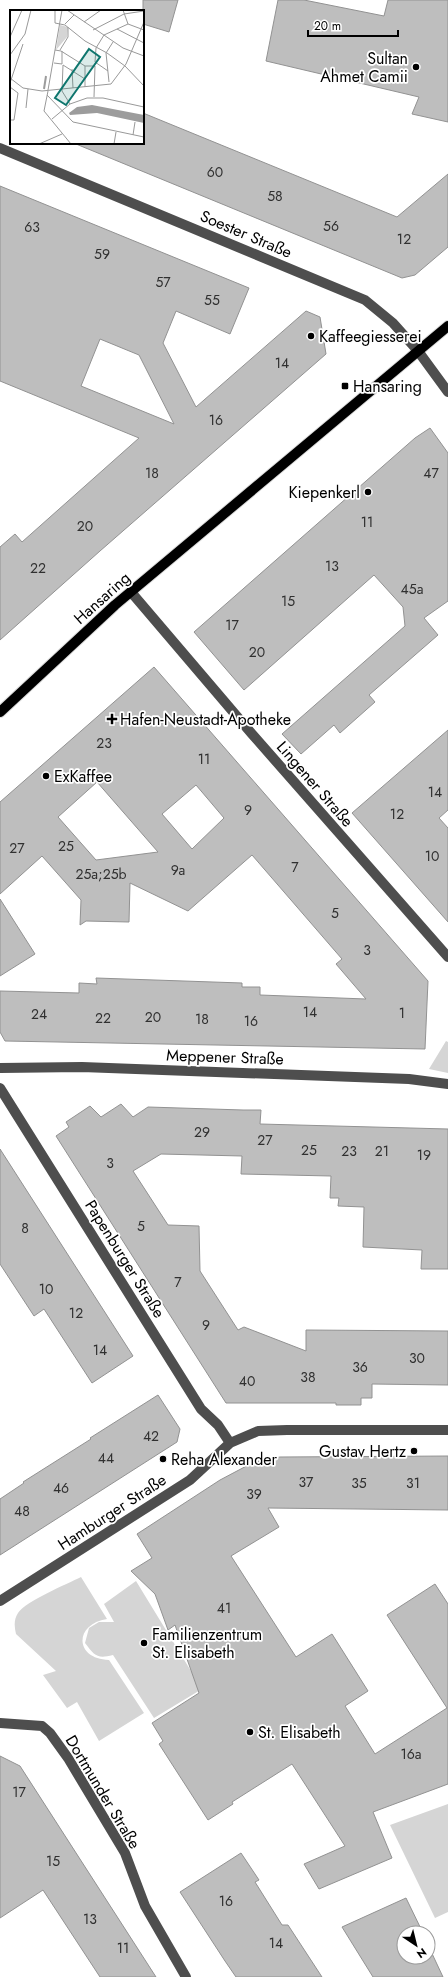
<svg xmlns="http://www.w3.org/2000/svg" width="448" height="1977" font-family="Jost,sans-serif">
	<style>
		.green { fill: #d5d5d5 }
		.building { fill: #bebebe; stroke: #929292; fill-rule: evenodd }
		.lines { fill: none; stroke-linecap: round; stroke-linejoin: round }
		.major-casing { stroke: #dbdbdb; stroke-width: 12 }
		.minor { stroke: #4e4e4e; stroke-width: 10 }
		.major { stroke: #000; stroke-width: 10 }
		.poi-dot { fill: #000; stroke: #fff; stroke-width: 1.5 }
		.labels { text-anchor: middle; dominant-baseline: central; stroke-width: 3.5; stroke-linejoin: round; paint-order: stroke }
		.number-label { font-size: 14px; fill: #303030 }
		.poi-label { font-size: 16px; fill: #000; stroke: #fff; text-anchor: start }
		.street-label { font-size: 16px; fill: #000; stroke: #fff }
		.inset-river { fill: none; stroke: #9c9c9c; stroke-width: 2 }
		.inset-road { fill: none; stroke: #999; stroke-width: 1 }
		.view { fill: #0f766e; fill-opacity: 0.15; stroke: #0f766e; stroke-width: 2 }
		.inset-edge { fill: none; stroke: #000; stroke-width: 2 }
	</style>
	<rect width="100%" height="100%" fill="#fff"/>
	<!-- green -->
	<path class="green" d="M446 1041 448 1042V1073L429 1069Z
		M81 1577 107 1619C74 1624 74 1659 109 1660L144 1713 99 1741 77 1702 67 1708 43 1675 56 1671 16 1634C14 1626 14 1619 18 1613 26 1601 67 1584 81 1577Z
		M136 1581 202 1689 154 1718 113 1655C97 1659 95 1656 85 1643L89 1628 99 1622H114L104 1604Z
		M448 1804V1912L435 1918 390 1825Z"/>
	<!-- building -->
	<path class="building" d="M143 0H178L169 32 143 24Z
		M278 0H304L384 16 388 0H448V122L412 114 419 97 266 61Z
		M143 113 397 217 448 174V247L415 275 402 278 76 144 143 143Z
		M0 186 249 288 230 334 176 311 163 343 196 407 306 311 320 317 326 354 100 551 0 640V547L15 534 22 542 139 438 0 381ZM100 339 139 355 174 424 81 386Z
		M430 428 448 453V601L424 618 438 635 369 695 375 702 340 733 334 725 301 754 282 734 405 626 403 607 374 575 244 690 194 632 415 438Z
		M154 667 428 981 425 1049 5 1041 0 1032V991L79 993V983L97 984 96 978 242 983V987H260V995L366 999 336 964 342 959 252 855 188 911 130 883 129 922 86 921 80 925 81 900 42 856 0 894V802ZM97 782 158 852 96 860 58 817ZM196 785 224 818 192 849 162 814Z
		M448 730V810L439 818 448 828V922L352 813Z
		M0 899 35 954 0 976Z
		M121 1104 133 1117 148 1107 243 1110H261L260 1124 448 1129V1269H421L422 1250 363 1247 364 1207 338 1206 339 1198H330L331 1176 241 1174 242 1156 161 1154 133 1171 168 1225 199 1226 200 1271 238 1330 244 1327 306 1351V1330L448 1331V1385L372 1384V1398H361V1405H336V1403H226L56 1136 69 1127 66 1122 90 1106 101 1117Z
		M0 1149 133 1356 92 1383 44 1309 34 1316 0 1264Z
		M158 1395 180 1429 177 1442 0 1555V1499L24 1483 23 1482 91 1439 90 1438Z
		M448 1456V1510L268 1508 279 1527 231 1556 296 1657 332 1634 368 1691 345 1706 375 1754 447 1708 387 1615 435 1584 448 1604V1784L373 1812 392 1858 319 1889 304 1864 345 1846 292 1764 232 1802 233 1804 208 1820 159 1744 163 1741 152 1723 199 1693 175 1625 168 1630 155 1594 131 1571 152 1558 137 1534 220 1480 254 1462 280 1457Z
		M0 1756 20 1766 156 1977H100L43 1890 0 1918Z
		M241 1853 259 1880 255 1882 282 1925H288L322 1977H236L225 1961 180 1892Z
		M406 1898 423 1933H404V1957H428V1945L443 1977H373L342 1927Z"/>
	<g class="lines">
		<defs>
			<path id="major" d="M0 712 115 605 448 326"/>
		</defs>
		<!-- major casing -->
		<use href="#major" class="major-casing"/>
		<!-- minor -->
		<path class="minor" d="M0 148 365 300 393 323 418 351 448 392
			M131 592 252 734 448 957
			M0 1068 82 1067 409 1079 448 1084
			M0 1088 201 1409 218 1425 230 1443
			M0 1601 190 1480 230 1443 258 1431 287 1430H448
			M0 1723 42 1726 50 1733 68 1758 125 1853 145 1906 186 1977"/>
		<!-- major -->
		<use href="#major" class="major"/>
	</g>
	<!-- markers -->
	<g class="poi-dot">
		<circle cx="416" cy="67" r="4"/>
		<circle cx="311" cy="336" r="4"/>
		<rect x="341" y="382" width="8" height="8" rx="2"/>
		<circle cx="368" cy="492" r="4"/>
		<path d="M110 713h4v4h4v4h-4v4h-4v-4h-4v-4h4z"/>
		<circle cx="46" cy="776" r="4"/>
		<circle cx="414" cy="1451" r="4"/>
		<circle cx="163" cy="1459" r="4"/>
		<circle cx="144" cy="1643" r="4"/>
		<circle cx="250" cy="1732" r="4"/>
	</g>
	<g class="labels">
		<!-- number labels -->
		<g class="number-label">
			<text x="215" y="172">60</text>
			<text x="275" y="196">58</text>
			<text x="331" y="226">56</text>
			<text x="32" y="227">63</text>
			<text x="404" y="239">12</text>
			<text x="102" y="254">59</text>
			<text x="163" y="282">57</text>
			<text x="212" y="300">55</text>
			<text x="282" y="363">14</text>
			<text x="216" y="420">16</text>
			<text x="152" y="473">18</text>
			<text x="431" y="473">47</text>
			<text x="367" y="522">11</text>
			<text x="85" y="526">20</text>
			<text x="332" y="566">13</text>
			<text x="38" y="568">22</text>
			<text x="412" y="589">45a</text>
			<text x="288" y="601">15</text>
			<text x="232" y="625">17</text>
			<text x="257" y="652">20</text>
			<text x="104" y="743">23</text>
			<text x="204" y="759">11</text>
			<text x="435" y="792">14</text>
			<text x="248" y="810">9</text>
			<text x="397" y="814">12</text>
			<text x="66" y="846">25</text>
			<text x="17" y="848">27</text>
			<text x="432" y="856">10</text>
			<text x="295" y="867">7</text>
			<text x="178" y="870">9a</text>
			<text x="101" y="874">25a;25b</text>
			<text x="335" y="913">5</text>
			<text x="367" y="950">3</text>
			<text x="310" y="1012">14</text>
			<text x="402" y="1013">1</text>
			<text x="39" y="1014">24</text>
			<text x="153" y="1017">20</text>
			<text x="103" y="1018">22</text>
			<text x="202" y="1019">18</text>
			<text x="251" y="1021">16</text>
			<text x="202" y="1132">29</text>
			<text x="265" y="1140">27</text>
			<text x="309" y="1150">25</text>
			<text x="349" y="1151">23</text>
			<text x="382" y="1151">21</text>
			<text x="424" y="1155">19</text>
			<text x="110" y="1163">3</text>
			<text x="141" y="1226">5</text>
			<text x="25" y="1228">8</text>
			<text x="178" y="1282">7</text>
			<text x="46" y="1289">10</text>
			<text x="76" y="1313">12</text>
			<text x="206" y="1325">9</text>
			<text x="100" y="1350">14</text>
			<text x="417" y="1358">30</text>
			<text x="360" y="1367">36</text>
			<text x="308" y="1377">38</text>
			<text x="247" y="1381">40</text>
			<text x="151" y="1436">42</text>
			<text x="106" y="1458">44</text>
			<text x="306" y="1482">37</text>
			<text x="359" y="1483">35</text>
			<text x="413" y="1483">31</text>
			<text x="61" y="1488">46</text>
			<text x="254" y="1494">39</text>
			<text x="22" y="1511">48</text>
			<text x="224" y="1608">41</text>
			<text x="411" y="1754">16a</text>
			<text x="19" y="1792">17</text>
			<text x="53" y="1861">15</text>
			<text x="226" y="1901">16</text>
			<text x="90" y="1919">13</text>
			<text x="276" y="1943">14</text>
			<text x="123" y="1948">11</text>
		</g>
		<!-- poi labels -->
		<g class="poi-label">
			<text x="408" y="58" text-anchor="end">Sultan<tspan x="408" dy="18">Ahmet Camii</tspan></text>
			<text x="319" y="336">Kaffeegiesserei</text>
			<text x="353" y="386">Hansaring</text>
			<text x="360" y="492" text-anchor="end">Kiepenkerl</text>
			<text x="120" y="719">Hafen-Neustadt-Apotheke</text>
			<text x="54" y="776">ExKaffee</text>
			<text x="406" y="1451" text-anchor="end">Gustav Hertz</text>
			<text x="171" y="1459">Reha Alexander</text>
			<text x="152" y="1634">Familienzentrum<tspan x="152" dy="18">St. Elisabeth</tspan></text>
			<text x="258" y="1732">St. Elisabeth</text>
		</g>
		<!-- street labels -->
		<g class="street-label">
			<text transform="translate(246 234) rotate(23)">Soester Straße</text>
			<text transform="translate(102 598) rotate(-42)">Hansaring</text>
			<text transform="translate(315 784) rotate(49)">Lingener Straße</text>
			<text transform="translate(225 1057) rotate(2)">Meppener Straße</text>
			<text transform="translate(125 1259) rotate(58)">Papenburger Straße</text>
			<text transform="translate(112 1512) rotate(-33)">Hamburger Straße</text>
			<text transform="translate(103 1792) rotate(59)">Dortmunder Straße</text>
		</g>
	</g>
	<!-- overview -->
	<g transform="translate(10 10)">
		<rect width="134" height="134" fill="#fff"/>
		<path d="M50 15 58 17 57 27 46 40Z" fill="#d5d5d5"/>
		<path d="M82 95 134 105V113L87 103 60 105 59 103 67 97Z" fill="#9c9c9c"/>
		<path class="inset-river" d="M34 79 36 66"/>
		<path class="inset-road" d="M45 0V13L55 15 75 31 97 43 115 56 134 76M57 0 113 38 134 46M113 0 118 14M74 12 91 0M55 14 64 5M107 19 134 33M83 20 114 4 134 1M0 27 12 0M45 40 51 41 75 56H85M50 40 58 27V17M0 45 15 24 21 0M44 53 52 54V41M62 59 63 78M98 61 85 52 86 38 94 25 118 14 134 20M0 68 13 78 32 81 101 74 116 54 134 12M99 72 96 43 103 32M0 73 13 34M0 77 8 83 4 110H0M75 77V56M38 80 52 0M38 81 34 101 61 134M37 85 63 112 134 127M84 87 85 56M60 94 52 81 53 55 75 69M16 98 18 79M42 109 60 94 77 88H93L134 97M123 125 125 112M29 134 52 124M104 134 106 122"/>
		<path class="view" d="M79 39 90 47 56 95 45 88Z"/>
		<rect width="134" height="134" class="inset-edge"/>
	</g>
	<!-- north arrow -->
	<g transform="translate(416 1945) rotate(145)"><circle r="19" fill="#ffffff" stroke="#999999"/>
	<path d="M0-3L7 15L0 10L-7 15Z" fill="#000000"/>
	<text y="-6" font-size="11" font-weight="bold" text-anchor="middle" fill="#000000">N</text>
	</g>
	<!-- scale -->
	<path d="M308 30v6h90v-6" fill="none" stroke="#000000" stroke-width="2"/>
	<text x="314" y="30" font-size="12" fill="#000000" stroke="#ffffff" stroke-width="3" paint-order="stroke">20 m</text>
</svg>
